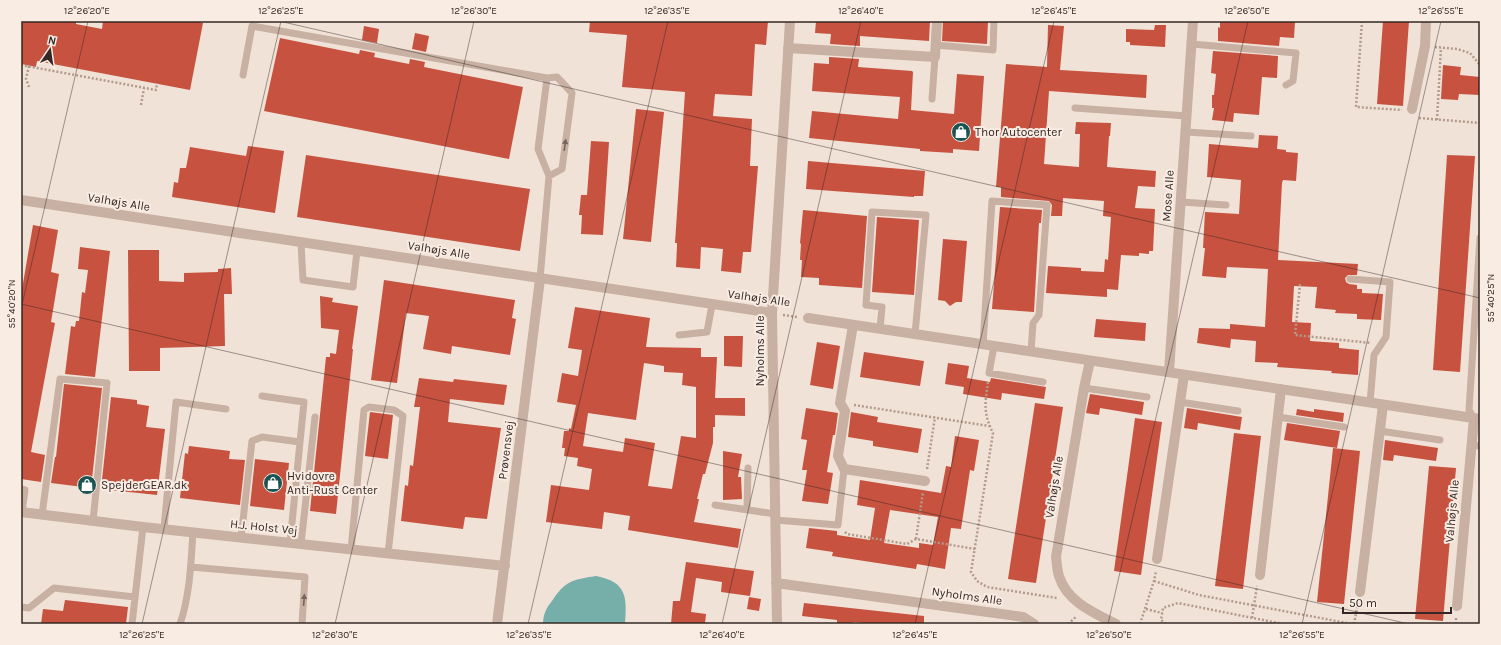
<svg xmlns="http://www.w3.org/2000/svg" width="1501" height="645" font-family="Karla,sans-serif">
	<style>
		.water { fill: #76aeaa }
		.building { fill: #c6523f; fill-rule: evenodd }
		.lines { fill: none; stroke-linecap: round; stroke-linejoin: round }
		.path { stroke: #b49a8d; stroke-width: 2.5; stroke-dasharray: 2 2; stroke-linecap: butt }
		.service { stroke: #c8b0a3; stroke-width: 7 }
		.minor { stroke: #c8b0a3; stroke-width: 10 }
		.oneway { fill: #76655e }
		.ticks { fill: none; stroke: #332825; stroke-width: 1; stroke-opacity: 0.45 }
		.labels { text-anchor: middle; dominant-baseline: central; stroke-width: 4; stroke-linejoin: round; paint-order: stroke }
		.poi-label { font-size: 12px; fill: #332825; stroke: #f9ece3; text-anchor: start }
		.street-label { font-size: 12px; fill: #332825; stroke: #f9ece3 }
		.neatline { fill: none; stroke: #332825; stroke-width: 1.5 }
		.ticks-label { font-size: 10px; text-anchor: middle; fill: #332825 }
	</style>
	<rect width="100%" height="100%" fill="#f1e2d7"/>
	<!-- water -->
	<path class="water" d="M596 576C627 582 627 597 625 624H543C543 615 546 608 552 601 566 580 572 580 596 576Z"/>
	<!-- building -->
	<path class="building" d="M21 21H76V24L102 29 103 21H196L203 23 190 90 37 61 36 67 21 64Z
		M590 21H768L766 45 755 44 752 96 715 94 713 116 752 119 750 166H758L751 252H743L741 273 721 271 723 249 701 247 700 269 676 267 677 246V243H675L685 92 622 87 627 35 589 32Z
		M816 21H930L929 41 860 36V46L830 44 831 34 815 33Z
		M943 21H988L987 44 942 41Z
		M1220 21H1295L1294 38 1280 37 1279 46 1218 41V27L1220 28Z
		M1383 21H1409L1403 106 1377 104Z
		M1048 25 1064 26 1060 70 1147 75 1146 98 1049 91 1044 164 1079 167 1080 134H1075L1076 122 1111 123 1110 136H1109L1107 167 1156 171 1155 187 1138 186 1135 208 1155 209 1153 251H1149V254L1139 253V256L1121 255 1118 290 1107 289V297L1046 293 1048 266 1081 268V271L1104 272 1105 259 1108 260 1111 217 1103 216 1104 201 1063 198 1062 216H1051L1052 205 1049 201 1001 197V187H996L1006 64 1047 67Z
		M1155 25H1166L1165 47 1130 45V42H1126V29L1154 30Z
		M364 26 379 29 377 43 362 40Z
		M415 33 429 36 426 52 412 49Z
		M280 38 359 54 360 50 375 53 374 57 409 64 410 59 425 62 424 67 523 87 509 159 264 111Z
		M1213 51 1278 56 1277 78 1262 77 1259 115 1234 113 1233 122 1212 120 1214 108H1212V95H1214L1216 74 1211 73Z
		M829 57 859 59 858 67 912 71 913 72 911 110 954 114 957 74 984 76 979 151 953 149V153L920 151V149L809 138 812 111 898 119 900 97 812 91 814 63 829 64Z
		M1443 65 1461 67 1460 75 1480 77V95L1459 94 1458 100 1441 99Z
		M636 109 664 112 651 242 623 239Z
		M1259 135 1278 136 1277 149 1286 150V152L1298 153 1296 181 1283 180 1282 183 1278 260 1358 264 1357 275H1348L1345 278 1346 282 1349 284 1357 285V289H1362V293L1383 294 1381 320 1357 319V314L1335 313 1336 310 1315 308 1317 287 1294 286 1292 322 1311 323 1310 341 1339 343V348L1359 350 1358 375 1331 373 1332 371 1277 367 1278 363 1255 362 1256 341 1231 339 1230 348 1197 343 1199 328 1230 329V324L1265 327 1268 269 1227 267 1226 278 1202 276 1205 248H1203L1205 212 1239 214 1241 180 1207 177 1209 144 1258 148Z
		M591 141 609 142 603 235 581 234 582 215H579L581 195H587Z
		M248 146 284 151 275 213 172 197 174 182 178 183 180 168H186L190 147 246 156Z
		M306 155 530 189 520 251 297 217Z
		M1447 155 1475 156 1460 372 1433 370Z
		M808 161 925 171 923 196H914V197L806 189Z
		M1000 207 1042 210 1041 223H1039L1034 312 992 309Z
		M803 210 867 216 862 288 819 285V278L801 277 802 260H800L801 244 800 243Z
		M877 217 919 220 914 295 872 292Z
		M33 225 58 230 51 272 59 274 51 322 55 323 31 452 45 455 41 482 21 479V295Z
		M943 239 967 241 962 302H956L950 306 945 301 938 300Z
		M80 247 110 251 95 377 65 374 71 326 75 327 76 321H79L82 292 85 293 88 270 78 269Z
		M128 250H159V281L184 282V273L218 272V269L231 268 232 294H224L225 346 160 348V371H129Z
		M384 280 515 300 512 318 516 319 510 355 452 346 451 354 423 349 429 316 406 313 397 383 371 380Z
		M320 296 333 298 332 302 358 306 352 349H353L336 514 310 511 326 357H330V353L336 354 339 330 321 328Z
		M575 307 650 318 646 347 701 348V357H717L715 398H745V416L715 415V427H713V443L705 474H703L697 499H699L694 522 741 529 738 548 628 530 630 516 604 512 602 529 546 522 551 485 589 490 592 469 577 466 578 458 564 456 565 448H562L564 431H569V428L571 429 576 405 557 402 562 373 578 376 582 350 568 348ZM644 363 664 366V372L683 373 682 385 696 387V438L681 436 672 489 648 486 655 443 625 438 623 452 583 446 588 413 636 420Z
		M1096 319 1146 323 1145 341 1094 337Z
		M724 336H743L742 367 724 366Z
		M817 342 840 346 833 389 810 385Z
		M864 352 924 361 920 386 860 377Z
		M948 363 969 366 967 378 990 382 991 378 1046 387 1044 399 1002 393 1001 400 963 394 964 387 945 384Z
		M419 378 453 382 454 379 507 385 504 405 450 399 448 422 501 428 487 519 465 517 463 529 401 521 405 485 408 486 410 465 413 466 420 407H414Z
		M64 384 102 388 91 488 51 483 55 457H56Z
		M1090 394 1144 402 1142 415 1100 408 1099 415 1086 413Z
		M111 397 137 400V404L149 406 146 427 165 429 157 495 101 489Z
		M1035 403 1063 407 1036 583 1008 579Z
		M806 408 838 413 835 435H833L827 472 833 473 828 504 802 501 807 470H802L807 440 801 439Z
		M1187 408 1242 417 1240 430 1198 423 1197 430 1184 428Z
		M1297 409 1314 412V409L1344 413 1343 422 1296 415Z
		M370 412 393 415 388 459 365 456Z
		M851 412 878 417 877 422 922 429 918 453 873 446V441L848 437Z
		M1135 418 1162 422 1141 575 1114 571Z
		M1287 423 1340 431 1337 448 1284 440Z
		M1234 433 1261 436 1243 589 1215 586Z
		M955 436 979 440 974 471 970 470 961 529 951 528 945 569 917 564 916 569 832 556 833 552 806 548 809 528 837 531V535L870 540 875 508 857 505 860 480 941 493 946 466 951 467ZM890 510 938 517 933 545 919 543V548L884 543Z
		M1385 440 1438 448 1436 461 1394 455 1393 461 1383 460Z
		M189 446 230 451 229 459 245 460 240 505 180 498 185 453 188 454Z
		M1333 448 1360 451 1344 604 1317 602Z
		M723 451 742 454 738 477H741L742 499 723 500Z
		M255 459 289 463 284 510 250 506Z
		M1429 466 1456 468 1443 621 1415 619Z
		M686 562 754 571 750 596 721 592 722 582 696 578 691 612 706 614 705 624H671L673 601H680Z
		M749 597 761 599 759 611 747 609Z
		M65 600 128 607 126 624H41L43 609 63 611Z
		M804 603 924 616V624H875L853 622V624H837V620L802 616Z"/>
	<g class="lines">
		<!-- path -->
		<path class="path" d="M1362 21 1356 107 1402 110
			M1435 47 1457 49 1470 53 1480 65
			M21 65 156 90 157 83
			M29 66 26 79 29 87
			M141 105 144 88
			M1419 118 1480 123
			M1437 120 1441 48
			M1300 284 1295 335 1371 343
			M783 315 797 317
			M988 382C985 403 983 413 993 433L971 572 977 581 987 587 1057 598
			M854 405 989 426
			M927 469 935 417
			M845 532 847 534 907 544 916 539 975 549
			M916 539 923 492
			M1154 581 1199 595 1352 624
			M1146 609 1162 613
			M1252 618 1257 586
			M1068 624 1077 616
			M1140 624 1154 581 1156 571
			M1166 624 1161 620 1163 608 1178 603 1283 624
			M1354 624 1358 603
			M1456 624V617"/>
		<!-- service -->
		<path class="service" d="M1192 44 1296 53 1293 81 1286 85
			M936 45 993 50 994 21
			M243 75 252 26 547 78 557 77 572 93 562 169 549 176
			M932 99 935 57
			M1075 108 1187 116
			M1186 132 1251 136
			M1181 202 1226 205
			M301 243 303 280 353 287 357 251
			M540 279 549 176 538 149 547 78
			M1350 279 1390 282 1386 337 1374 355 1370 403
			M880 329 882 307 866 305 872 212 926 215 915 334
			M679 335 707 332 712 305
			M983 345 992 201 1047 205 1039 315 1033 323 1031 352
			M994 346 989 373 1043 382
			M1084 388 1147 397
			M262 396 304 402 290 543
			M1180 402 1238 411
			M1278 417 1344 427
			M1474 418 1469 410 1480 238
			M1380 431 1440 440
			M1471 445 1480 446
			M21 489 25 490 22 512
			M715 505 775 514
			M747 510 748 468
			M42 515 60 379 107 383 93 521
			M775 520 838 525 844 469
			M164 528 176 402 226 409
			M241 538 252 441 262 437 300 442
			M301 544 315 417
			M351 550 364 410 369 407 394 410 403 416 388 554
			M191 567 305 577 302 624
			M21 607 29 608 54 588 135 597
			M132 624 143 527
			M180 624C190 595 191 562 193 532"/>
		<!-- minor -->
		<path class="minor" d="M788 48 935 57 937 21
			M1412 109 1425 46 1426 21
			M21 200 772 313
			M808 318 1480 419
			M853 325 840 403 845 411 838 456 844 469 925 481
			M1090 361 1084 388 1056 557C1057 563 1057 570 1059 576 1067 602 1094 613 1116 624
			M1169 372 1193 21
			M21 512 143 527 505 566
			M1157 559 1184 375
			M1260 575 1281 389
			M776 583 1023 617 1034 624
			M1360 592 1383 405
			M1457 606 1474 418
			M497 624 540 279
			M777 624 772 313 790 21"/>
	</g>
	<!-- one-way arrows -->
	<defs><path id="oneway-solid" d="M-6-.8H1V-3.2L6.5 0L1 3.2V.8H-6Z"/></defs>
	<g class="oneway">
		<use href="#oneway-solid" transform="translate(565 145) rotate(-82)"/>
		<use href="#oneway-solid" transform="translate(304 600) rotate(-86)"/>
	</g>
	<!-- ticks -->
	<path class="ticks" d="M279 21 1480 298M21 304 1409 624M21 309 88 21M142 624 281 21M335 624 474 21M528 624 668 21M722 624 861 21M915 624 1054 21M1108 624 1248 21M1302 624 1441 21"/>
	<!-- icons -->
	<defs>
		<symbol id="shop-disc" viewBox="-11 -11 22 22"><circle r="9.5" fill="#1b5452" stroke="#f9ece3"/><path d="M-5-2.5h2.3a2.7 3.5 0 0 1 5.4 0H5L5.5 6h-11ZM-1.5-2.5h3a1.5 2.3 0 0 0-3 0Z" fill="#fff"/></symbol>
	</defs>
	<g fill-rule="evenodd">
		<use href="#shop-disc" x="950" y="121" width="22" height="22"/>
		<use href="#shop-disc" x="262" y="472" width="22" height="22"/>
		<use href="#shop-disc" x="76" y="474" width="22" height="22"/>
	</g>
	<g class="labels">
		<!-- poi labels -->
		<g class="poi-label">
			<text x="975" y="132">Thor Autocenter</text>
			<text x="287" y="476">Hvidovre<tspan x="287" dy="14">Anti-Rust Center</tspan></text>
			<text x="101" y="485">SpejderGEAR.dk</text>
		</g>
		<!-- street labels -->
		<g class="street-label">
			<text transform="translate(1168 196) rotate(-86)">Mose Alle</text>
			<text transform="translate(119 202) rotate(9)">Valhøjs Alle</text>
			<text transform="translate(439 250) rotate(9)">Valhøjs Alle</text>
			<text transform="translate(759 298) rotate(8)">Valhøjs Alle</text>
			<text transform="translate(760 351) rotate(-90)">Nyholms Alle</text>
			<text transform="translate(506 450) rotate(-83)">Prøvensvej</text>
			<text transform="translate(1054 487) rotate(-81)">Valhøjs Alle</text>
			<text transform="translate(1452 511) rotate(-85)">Valhøjs Alle</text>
			<text transform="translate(264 527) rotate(6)">H.J. Holst Vej</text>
			<text transform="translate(967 596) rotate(8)">Nyholms Alle</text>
		</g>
	</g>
	<!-- border -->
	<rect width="1501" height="645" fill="none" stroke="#f9ece3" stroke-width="44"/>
	<!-- north arrow -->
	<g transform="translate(50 50) rotate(13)" stroke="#f9ece3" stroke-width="3" paint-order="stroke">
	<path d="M0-3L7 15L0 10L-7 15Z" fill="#332825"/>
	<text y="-6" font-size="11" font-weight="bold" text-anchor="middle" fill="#332825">N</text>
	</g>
	<!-- scale -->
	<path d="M1343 607v6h108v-6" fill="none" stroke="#332825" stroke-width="2"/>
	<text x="1349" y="607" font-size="12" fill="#332825" stroke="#f9ece3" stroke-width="3" paint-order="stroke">50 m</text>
	<rect x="22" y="22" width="1457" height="601" class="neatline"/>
	<g class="ticks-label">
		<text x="87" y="14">12°26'20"E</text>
		<text x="281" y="14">12°26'25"E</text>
		<text x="474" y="14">12°26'30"E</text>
		<text x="667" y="14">12°26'35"E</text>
		<text x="861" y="14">12°26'40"E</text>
		<text x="1054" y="14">12°26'45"E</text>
		<text x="1247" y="14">12°26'50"E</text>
		<text x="1441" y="14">12°26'55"E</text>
		<text transform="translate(1490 298) rotate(-90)" y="4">55°40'25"N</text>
		<text transform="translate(11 304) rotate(-90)" y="4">55°40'20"N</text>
		<text x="142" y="638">12°26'25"E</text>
		<text x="335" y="638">12°26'30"E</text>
		<text x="529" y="638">12°26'35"E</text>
		<text x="722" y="638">12°26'40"E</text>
		<text x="915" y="638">12°26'45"E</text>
		<text x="1109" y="638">12°26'50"E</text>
		<text x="1302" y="638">12°26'55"E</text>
	</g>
</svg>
